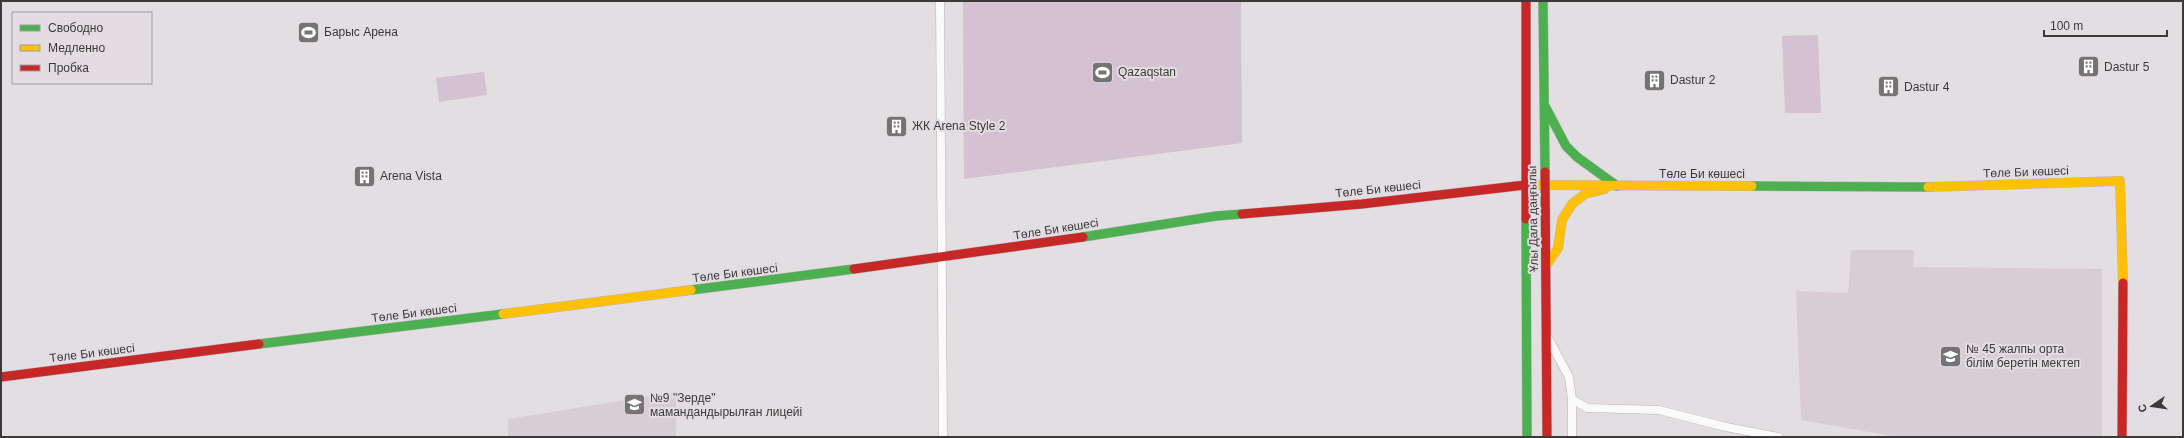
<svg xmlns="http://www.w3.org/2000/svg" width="2184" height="438" font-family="Helvetica,sans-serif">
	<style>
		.built { fill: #d7ced5 }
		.green { fill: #d4c2d0 }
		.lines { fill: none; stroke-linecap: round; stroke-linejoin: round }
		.street-casing { stroke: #b9b6b9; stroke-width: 9 }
		.fast-casing { stroke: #b9b6b9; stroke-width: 10 }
		.slow-casing { stroke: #b9b6b9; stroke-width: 10 }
		.jam-casing { stroke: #b9b6b9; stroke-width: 10 }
		.street { stroke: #fbfafa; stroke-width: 8 }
		.fast { stroke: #4caf50; stroke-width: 9 }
		.slow { stroke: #ffc107; stroke-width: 9 }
		.jam { stroke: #c62828; stroke-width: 9 }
		.labels { text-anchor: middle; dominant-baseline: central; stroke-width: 4; stroke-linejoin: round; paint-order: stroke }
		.poi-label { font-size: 12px; fill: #3c393b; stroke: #e3dde2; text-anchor: start }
		.street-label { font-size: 12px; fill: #3c393b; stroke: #e3dde2 }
	</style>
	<rect width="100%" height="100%" fill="#e2dee1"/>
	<!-- built -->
	<path class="built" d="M1851 250H1914L1913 267 2102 269V437H1897L1801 420 1796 291 1848 293Z
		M676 392V437H508V419Z"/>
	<!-- green -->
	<path class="green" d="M963 1H1241L1242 143 964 179Z
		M1818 35 1821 113H1785L1782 36Z
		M484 72 487 95 439 102 436 78Z"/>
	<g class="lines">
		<defs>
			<path id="street" d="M940 1 943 437
				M1547 336 1569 377 1572 399 1587 408 1659 410 1726 427 1778 437
				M1572 437V399"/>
			<path id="fast" d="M1543 1 1545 172
				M1545 106 1566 146 1577 157 1617 186
				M1752 186 1928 187
				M1526 219 1527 437
				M1083 237 1216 216 1242 214
				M691 290 854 269
				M259 344 503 314"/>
			<path id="slow" d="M1525 185 1752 186
				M1928 187 2120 181 2123 283
				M1546 266 1558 248 1562 220 1572 204 1585 194 1605 189
				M503 314 691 290"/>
			<path id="jam" d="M1526 1V219
				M1545 172 1547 437
				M1242 214 1362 204 1525 185
				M854 269 1083 237
				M1 377 259 344
				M2122 437 2123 283"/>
		</defs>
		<!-- street casing -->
		<use href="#street" class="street-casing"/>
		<!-- fast casing -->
		<use href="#fast" class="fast-casing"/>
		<!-- slow casing -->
		<use href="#slow" class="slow-casing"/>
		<!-- jam casing -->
		<use href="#jam" class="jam-casing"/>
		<!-- street -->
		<use href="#street" class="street"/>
		<!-- fast -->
		<use href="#fast" class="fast"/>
		<!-- slow -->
		<use href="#slow" class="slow"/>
		<!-- jam -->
		<use href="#jam" class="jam"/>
	</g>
	<!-- icons -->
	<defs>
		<symbol id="stadium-square" viewBox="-11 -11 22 22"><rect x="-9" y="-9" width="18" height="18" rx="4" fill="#767375" stroke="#e3dde2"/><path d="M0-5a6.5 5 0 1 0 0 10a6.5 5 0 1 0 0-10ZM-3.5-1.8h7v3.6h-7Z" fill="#fff"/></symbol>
		<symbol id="building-square" viewBox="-11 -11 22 22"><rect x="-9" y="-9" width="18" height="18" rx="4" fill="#767375" stroke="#e3dde2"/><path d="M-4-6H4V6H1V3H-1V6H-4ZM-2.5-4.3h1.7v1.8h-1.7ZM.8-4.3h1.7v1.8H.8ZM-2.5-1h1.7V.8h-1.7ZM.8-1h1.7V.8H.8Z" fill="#fff"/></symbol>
		<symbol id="school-square" viewBox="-11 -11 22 22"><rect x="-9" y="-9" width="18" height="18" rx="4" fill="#767375" stroke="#e3dde2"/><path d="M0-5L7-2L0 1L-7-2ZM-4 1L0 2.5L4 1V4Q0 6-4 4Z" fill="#fff"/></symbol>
	</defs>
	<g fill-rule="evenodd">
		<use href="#stadium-square" x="296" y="20" width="25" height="25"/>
		<use href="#building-square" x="2076" y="54" width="25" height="25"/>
		<use href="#stadium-square" x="1090" y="60" width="25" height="25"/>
		<use href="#building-square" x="1642" y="68" width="25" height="25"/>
		<use href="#building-square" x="1876" y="74" width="25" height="25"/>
		<use href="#building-square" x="884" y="114" width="25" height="25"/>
		<use href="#building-square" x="352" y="164" width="25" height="25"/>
		<use href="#school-square" x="1938" y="344" width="25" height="25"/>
		<use href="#school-square" x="622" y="392" width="25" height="25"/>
	</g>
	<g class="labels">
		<!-- poi labels -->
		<g class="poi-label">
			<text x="324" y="32">Барыс Арена</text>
			<text x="2104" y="67">Dastur 5</text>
			<text x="1118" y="72">Qazaqstan</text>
			<text x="1670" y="80">Dastur 2</text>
			<text x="1904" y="87">Dastur 4</text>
			<text x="912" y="126">ЖК Arena Style 2</text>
			<text x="380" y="176">Arena Vista</text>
			<text x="1966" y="349">№ 45 жалпы орта<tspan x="1966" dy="14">білім беретін мектеп</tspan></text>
			<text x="650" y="398">№9 "Зерде"<tspan x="650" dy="14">мамандандырылған лицейі</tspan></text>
		</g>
		<!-- street labels -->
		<g class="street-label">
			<text transform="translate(2026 172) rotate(-2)">Төле Би көшесі</text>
			<text x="1702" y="174">Төле Би көшесі</text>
			<text transform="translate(1378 189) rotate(-6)">Төле Би көшесі</text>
			<text transform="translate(1533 219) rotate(-91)">Ұлы Дала даңғылы</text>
			<text transform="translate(1056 229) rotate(-9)">Төле Би көшесі</text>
			<text transform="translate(735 273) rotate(-7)">Төле Би көшесі</text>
			<text transform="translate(414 313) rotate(-7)">Төле Би көшесі</text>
			<text transform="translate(92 353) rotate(-7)">Төле Би көшесі</text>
		</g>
	</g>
	<!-- border -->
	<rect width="2184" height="438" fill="none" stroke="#3c393b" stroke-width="4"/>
	<!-- legend -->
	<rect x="12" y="12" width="140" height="72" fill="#e3dde2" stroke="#a09b9f"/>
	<rect x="20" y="25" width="20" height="6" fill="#4caf50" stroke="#a09b9f"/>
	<text x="48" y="32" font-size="12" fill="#3c393b">Свободно</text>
	<rect x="20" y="45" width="20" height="6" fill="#ffc107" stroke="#a09b9f"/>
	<text x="48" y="52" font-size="12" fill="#3c393b">Медленно</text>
	<rect x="20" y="65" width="20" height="6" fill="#c62828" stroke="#a09b9f"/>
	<text x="48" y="72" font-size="12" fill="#3c393b">Пробка</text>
	<!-- north arrow -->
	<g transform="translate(2152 406) rotate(257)" stroke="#e3dde2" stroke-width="3" paint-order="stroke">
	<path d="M0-3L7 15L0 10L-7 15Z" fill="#3c393b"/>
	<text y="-6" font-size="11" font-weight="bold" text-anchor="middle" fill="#3c393b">С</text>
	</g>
	<!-- scale -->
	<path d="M2044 30v6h123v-6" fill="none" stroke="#3c393b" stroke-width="2"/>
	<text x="2050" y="30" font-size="12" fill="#3c393b" stroke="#e3dde2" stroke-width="3" paint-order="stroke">100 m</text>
</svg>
